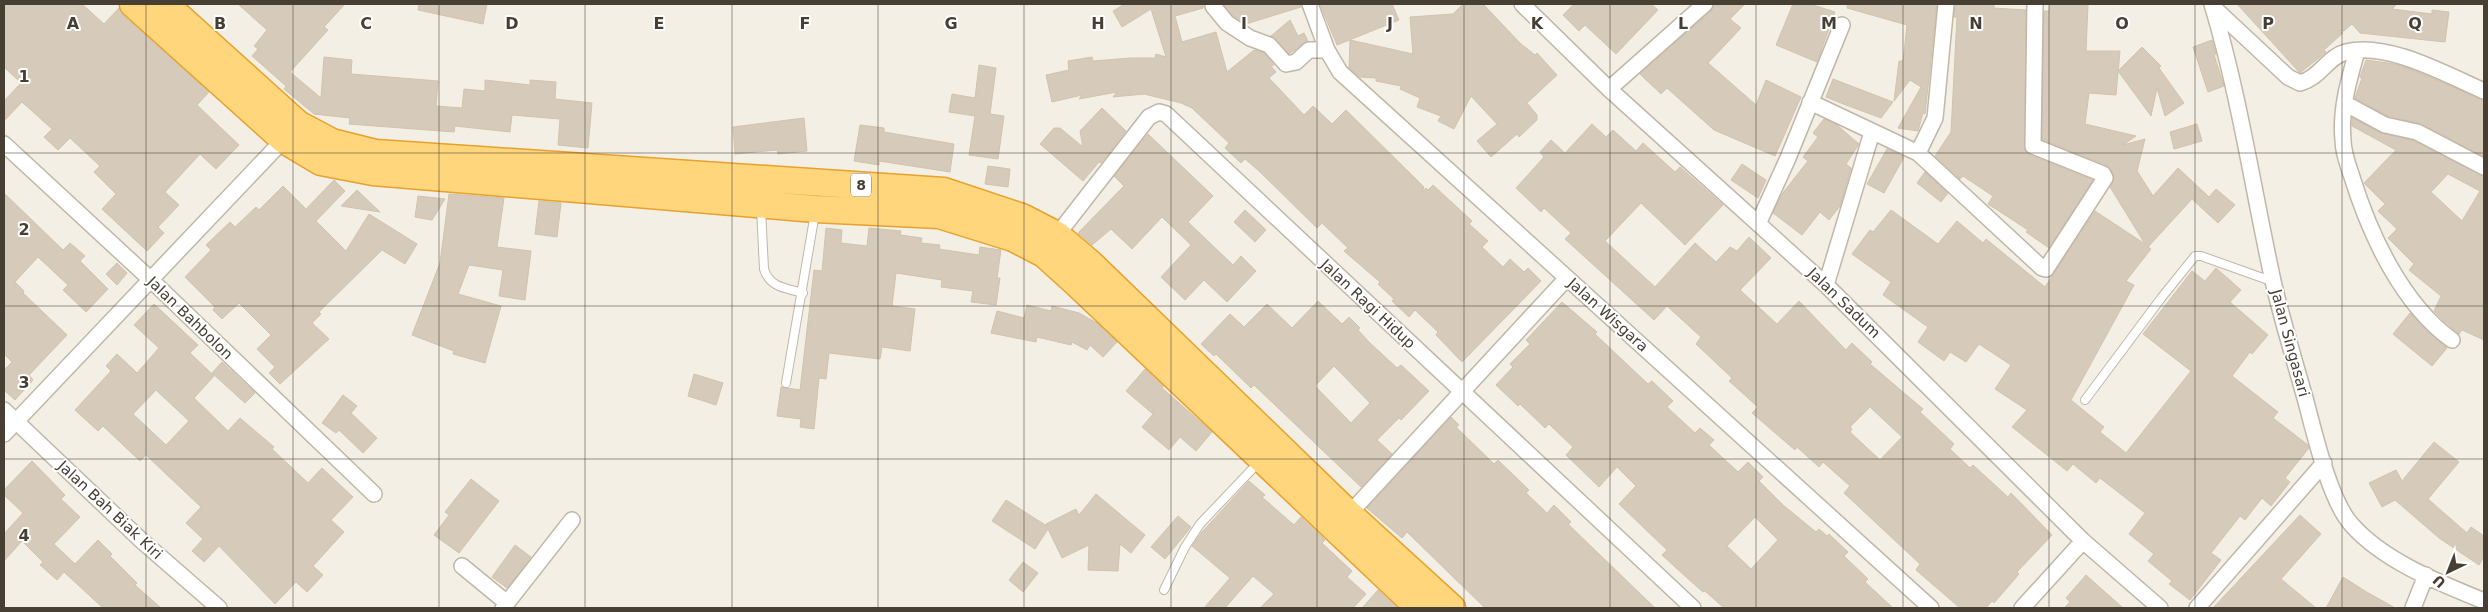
<svg xmlns="http://www.w3.org/2000/svg" width="2488" height="612" font-family="'DejaVu Sans',sans-serif">
	<style>
		.building { fill: #d6cbba; stroke: #d1c3ad; fill-rule: evenodd }
		.lines { fill: none; stroke-linecap: round; stroke-linejoin: round }
		.service-casing { stroke: #c0b7a7; stroke-width: 10 }
		.minor-casing { stroke: #c0b7a7; stroke-width: 18 }
		.trunk-casing { stroke: #e7a12c; stroke-width: 29 }
		.service { stroke: #fff; stroke-width: 8 }
		.minor { stroke: #fff; stroke-width: 15 }
		.trunk { stroke: #ffd67c; stroke-width: 26 }
		.grid { fill: none; stroke: #473f34; stroke-width: 1; stroke-opacity: 0.55 }
		.labels { text-anchor: middle; dominant-baseline: central; stroke-width: 4; stroke-linejoin: round; paint-order: stroke }
		.shield { fill: #fff; stroke: #7e7971; stroke-width: 1 }
		.shield-label { font-size: 14px; font-weight: bold; fill: #473f34 }
		.street-label { font-size: 15px; fill: #473f34; stroke: #fff }
		.grid-label { font-size: 16px; text-anchor: middle; font-weight: bold; fill: #473f34; stroke: #fff; stroke-width: 4; stroke-linejoin: round; paint-order: stroke }
	</style>
	<rect width="100%" height="100%" fill="#f4efe5"/>
	<!-- building -->
	<path class="building" d="M4 4H82L104 24 119 8 123 15 209 92 197 105 239 145 216 169 200 154 165 192 179 205 158 227 164 233 147 251 102 209 116 194 94 172 100 166 70 138 58 150 44 137 52 129 22 102 4 121V101L21 83 4 67Z
		M238 4H345L324 27 328 30 290 72 321 98 324 57 352 60 351 74 438 81 436 106 462 108 464 89 485 91V80L530 85V80L556 82 555 99 592 103 588 148 558 145 560 119 512 115 510 132 455 126 454 132 349 124 350 118 314 114 284 89 286 86 252 56 258 49 254 46 267 30Z
		M419 4H487L483 24 418 10Z
		M1125 4H1203V8L1175 16 1182 42 1216 32 1227 72 1254 50 1264 53 1274 65 1271 66 1276 72 1269 78 1304 115 1313 106 1332 124 1346 110 1424 187 1422 192 1426 188 1428 190 1433 185 1472 221 1469 224 1488 241 1482 247 1503 267 1510 259 1524 272 1528 268 1541 281 1462 362 1436 335 1438 332 1415 310 1409 317 1392 301 1394 299 1378 284 1380 282 1344 251 1348 248 1322 223 1317 228 1259 171 1245 159 1241 163 1225 148 1229 143 1192 108 1181 103 1144 94 1113 97 1117 92 1079 99 1082 95 1052 102 1046 75 1069 70 1068 61 1092 57 1093 61 1130 58H1155L1156 54 1166 57 1151 9 1122 27 1113 11Z
		M1223 4H1301V7L1246 24 1233 16Z
		M1320 4H1392L1399 20 1337 45Z
		M1463 4H1483L1521 44 1535 55 1537 53 1557 75 1527 103 1537 115V120L1519 137 1517 134 1491 157 1477 141 1497 124 1471 96 1454 129 1438 121 1441 116 1417 107 1420 98 1400 89 1401 86 1376 81V78L1360 77 1349 68 1350 40 1413 54 1410 17 1453 14Z
		M1574 4H1651L1658 10 1616 54 1585 25 1579 31 1563 15Z
		M1714 4H1745L1730 19 1741 28 1708 63 1756 105 1766 80 1801 97 1775 156 1714 130 1667 88 1661 94 1640 74 1711 11Z
		M1793 4H1810L1835 12 1817 62 1776 45Z
		M1848 4H1937L1925 114 1923 113 1918 131 1898 128 1921 87 1910 80 1894 101 1899 61H1903L1907 25 1847 8Z
		M1955 4H1994V8L2026 10 2025 151 2030 155 2093 180 2049 248 2026 232 2028 230 1988 204 1993 196 1963 176 1960 179 1935 156 1951 132 1957 17H1954Z
		M2050 4H2088L2086 51H2120L2116 95 2089 93 2085 124 2136 136 2123 145 2145 139 2137 171 2153 196 2178 168 2209 197 2216 189 2235 205 2218 223 2192 199 2148 247 2151 249 2126 281 2134 285 2071 400 2104 427 2100 432 2126 453 2191 371 2143 334 2192 271 2205 281 2216 268 2241 290 2230 302 2268 335 2252 354 2250 352 2232 376 2278 412 2273 418 2308 445 2309 448 2285 478 2290 482 2271 506 2262 498 2245 520 2240 516 2211 553 2221 560 2190 600 2169 584 2172 581 2148 561 2154 554 2129 534 2145 513 2100 478 2096 483 2073 464 2067 471 2012 427 2027 410 1995 389 2011 365 1979 344 1966 362 1950 352 1944 361 1918 342 1928 327 1883 295 1891 282 1852 254 1870 230 1873 232 1891 210 1938 244 1957 221 1983 243 1986 239 2045 287 2095 211 2145 244 2110 187 2114 178 2111 169 2106 165 2042 140 2044 11H2049Z
		M2237 4H2397L2392 9 2432 14V10L2449 12 2445 42 2360 33 2352 24 2344 31H2338L2343 33 2324 50 2326 52 2300 73Z
		M1290 20 1298 36 1304 33 1308 41 1289 54 1271 36Z
		M2212 40 2216 54 2214 55 2224 86 2208 92 2193 47Z
		M2142 47 2161 66 2159 68 2184 103 2165 116 2157 88 2151 116 2118 71Z
		M2366 60 2395 64 2413 70 2484 100V157L2421 124 2388 116 2355 98 2362 78 2360 77Z
		M979 65 996 68 990 114 1004 116 998 159 969 155 975 116 949 112 952 94 975 98Z
		M1833 79 1893 102 1881 118 1846 105 1826 97Z
		M1102 108 1126 131 1101 163 1099 162 1083 181 1040 144 1054 128H1060L1083 147 1080 131Z
		M804 118 807 151 778 154 777 150 735 154 733 127Z
		M2352 118 2381 133 2414 141 2484 176V340L2462 330 2459 334 2441 318 2434 311 2441 296 2409 270 2414 264 2388 238 2397 229 2378 211 2385 204 2364 183 2396 150 2352 126ZM2448 174 2480 191 2462 221 2431 192Z
		M1824 119 1837 125 1859 144 1846 164 1851 168 1840 206 1829 220 1820 212 1802 235 1773 213 1782 194 1808 161 1803 157 1818 137 1813 133Z
		M1592 124 1606 137 1613 130 1636 151 1643 143 1675 172 1680 167 1723 205 1685 245 1641 203 1605 241 1655 287 1695 243 1716 262 1730 247 1737 251 1749 237 1771 258 1740 290 1777 324 1799 301 1846 350 1852 343 1872 362 1870 364 1923 409 1920 412 1954 444 1950 449 1970 468 1973 465 2008 497 2011 493 2052 535 2017 572 2019 574 1994 603 1992 601 1986 608H1960L1916 570 1920 564 1844 493 1850 486 1823 462 1819 467 1797 447 1795 450 1752 413 1758 407 1729 381 1732 378 1696 344 1701 337 1667 306 1654 320 1565 239 1571 233 1544 208 1541 212 1516 188 1544 157 1540 152 1551 140 1565 153ZM1870 407 1902 437 1880 460 1850 432 1852 429 1850 427Z
		M2197 124 2202 141 2174 149 2170 132Z
		M860 125 884 128V132L954 144 950 172 879 161V165L854 161Z
		M1148 134 1213 196 1188 222 1233 265 1241 256 1256 271 1227 302 1204 280 1185 300 1161 277 1191 245 1162 217 1132 249 1111 229 1092 245 1078 233 1124 186 1114 176Z
		M1887 149 1903 156V159L1884 193 1867 184Z
		M1742 164 1766 180 1758 198 1731 180Z
		M988 166 1010 169 1008 187 985 184Z
		M1925 172 1948 193 1941 202 1917 183Z
		M334 180 345 191 316 221 346 251 369 214 417 244 405 264 382 250 319 312 321 314 312 323 329 339 280 384 269 373 275 367 257 349 271 335 239 303 222 319 213 310 215 307 185 277 211 250 206 245 230 222 235 227 256 207 259 210 283 186 306 209Z
		M357 190 380 212 341 206Z
		M4 193 63 250 70 243 85 256 80 261 108 289 86 312 63 290 68 285 38 257 15 282 24 291 23 293 67 335 29 375 33 380 15 400 4 390V370L12 362 4 354Z
		M449 194 504 198 497 247 531 251 525 300 499 296 503 270 469 265 458 294 501 306 485 363 453 354 454 351 412 335 440 263Z
		M418 196 445 199 432 220 415 217Z
		M539 201 561 203 557 237 535 234Z
		M1245 210 1266 230 1255 242 1234 222Z
		M826 228 842 230 841 243 867 246 869 228 901 231 900 235 922 238 921 243 940 245 939 249 979 255 980 247 1001 250 997 278H1000L996 305 971 302 973 291 941 287 942 280 896 273 892 306 915 309 910 351 882 347 880 359 829 353 826 379 819 378 814 429 800 427 801 419 777 416 781 387 800 390 814 270 822 271Z
		M117 263 127 273 117 285 106 274Z
		M1318 301 1342 324 1349 317 1360 328 1358 330 1369 342 1397 368 1401 365 1429 391 1401 420 1399 418 1377 440 1392 454 1361 487 1254 385 1251 388 1216 354 1214 356 1201 344 1230 314 1244 327 1267 304 1292 328ZM1334 366 1370 403 1351 423 1315 386Z
		M1562 302 1597 332 1595 334 1648 384 1652 381 1673 401 1667 407 1695 433 1700 428 1714 440 1709 445 1738 472 1748 462 1763 477 1759 481 1783 505 1816 532 1819 529 1827 536 1829 534 1848 552 1844 556 1868 579 1865 582 1893 608H1724L1705 591 1703 592 1685 576 1662 555 1667 550 1619 504 1636 486 1617 467 1599 487 1566 455 1573 447 1549 424 1545 428 1520 404 1518 406 1496 385 1513 367 1510 364 1530 344 1526 340ZM1755 517 1778 540 1751 569 1727 546Z
		M154 304 198 345 190 353 214 376 194 398 228 431 240 418 274 447 272 449 308 483 322 468 353 497 331 520 344 532 313 566 323 575 307 592 296 582 275 604 219 546 204 562 192 551 203 539 186 523 201 507 146 455 140 461 103 426 98 431 75 410 111 371 106 366 117 354 137 373 159 348 134 325ZM156 390 189 421 166 445 133 414Z
		M1027 305 1051 311 1052 306 1079 313 1097 323 1117 342 1103 357 1090 345 1087 350 1072 342 1071 345 1037 337 1036 342 991 333 997 311 1024 318Z
		M2410 313 2447 348 2432 366 2393 334Z
		M222 362 255 393 245 403 212 373Z
		M1145 369 1163 386 1162 388 1212 432 1196 451 1180 437 1169 450 1142 427 1153 414 1126 391Z
		M694 374 723 383 716 405 688 396Z
		M343 395 357 406 351 413 377 438 363 453 339 430 336 433 322 423Z
		M1451 417 1459 425 1456 427 1494 464 1498 460 1529 490 1526 493 1547 513 1554 505 1571 522 1568 524 1655 608H1485L1407 532 1402 538 1367 508Z
		M2434 442 2459 462 2428 499 2467 533 2471 527 2484 536V556L2479 565 2439 538 2395 500 2382 507 2369 483 2396 470 2402 481Z
		M32 461 65 495 61 499 80 517 54 544 75 564 98 540 112 554 110 556 137 583 135 585 161 608H103L64 572 57 580 40 565 43 562 22 541 4 561V534L23 513 4 495V490Z
		M471 479 499 501 459 553 434 535 449 515 445 512Z
		M1249 481 1265 495 1262 497 1294 525 1301 517 1325 540 1322 543 1352 571 1347 577 1366 594 1353 608H1260L1274 594 1253 576 1225 608H1204L1230 578 1192 546 1202 532Z
		M1096 494 1145 535 1131 553 1120 544 1118 571 1088 570 1089 545 1062 558 1048 529 1035 549 992 521 1006 500 1047 526 1046 524 1076 509 1079 515Z
		M2300 515 2321 534 2281 579 2316 608H2213Z
		M1178 516 1191 527 1165 559 1151 547Z
		M515 545 531 557 507 588 492 577Z
		M1023 562 1038 573 1023 592 1009 580Z
		M2086 575 2123 608H2064L2070 602 2066 598Z
		M2343 577 2365 591 2395 608H2326Z
		M1378 590 1397 608H1362Z"/>
	<g class="lines">
		<defs>
			<path id="service" d="M761 208 764 269C770 288 786 288 803 293
				M786 383 815 213
				M2085 400 2162 297 2195 256H2201L2274 282
				M1164 590 1185 547 1200 524 1259 462"/>
			<path id="minor" d="M1310 4 1327 50 1340 72 1931 608
				M1522 4 1609 89 1826 285 2083 541 2160 608
				M2212 4C2239 94 2253 189 2273 281 2282 320 2294 359 2305 398 2314 431 2329 499 2351 524 2383 561 2440 583 2484 601
				M1213 6 1227 23 1250 38 1269 45 1286 64 1296 62 1309 50H1327
				M2213 7 2288 77 2300 83C2321 77 2327 57 2346 52 2387 41 2447 75 2484 91
				M2357 51C2349 79 2340 110 2343 140 2343 153 2348 165 2352 177 2370 235 2402 304 2452 340
				M1609 89 1705 4
				M1810 102 1918 153 2042 268 2046 269 2105 178 2103 174 2033 146 2035 4
				M2346 104 2385 125 2417 132 2484 167
				M4 144 150 279 374 494
				M1918 153 1935 118 1946 4
				M1759 222 1788 158 1842 25
				M1057 235 1149 117 1159 112 1166 114 1693 608
				M1826 285 1872 132
				M4 410 142 541 219 608
				M4 434 289 134
				M1349 514 1567 278
				M462 566 507 603
				M503 608 572 520
				M2022 608 2083 541
				M2197 608 2324 463
				M2413 608 2426 575"/>
			<path id="trunk" d="M133 4 284 140 321 162 373 172 815 209 939 215 1013 238 1044 254 1075 282 1419 608
				M165 4 298 124 332 142 376 153 944 191 1022 217 1057 235 1091 264 1349 514 1452 608"/>
		</defs>
		<!-- service casing -->
		<use href="#service" class="service-casing"/>
		<!-- minor casing -->
		<use href="#minor" class="minor-casing"/>
		<!-- trunk casing -->
		<use href="#trunk" class="trunk-casing"/>
		<!-- service -->
		<use href="#service" class="service"/>
		<!-- minor -->
		<use href="#minor" class="minor"/>
		<!-- trunk -->
		<use href="#trunk" class="trunk"/>
	</g>
	<!-- grid -->
	<path class="grid" d="M146 4V608M293 4V608M439 4V608M585 4V608M732 4V608M878 4V608M1024 4V608M1171 4V608M1317 4V608M1464 4V608M1610 4V608M1756 4V608M1903 4V608M2049 4V608M2195 4V608M2342 4V608M4 153H2484M4 306H2484M4 459H2484"/>
	<g class="labels">
		<!-- shield labels -->
		<rect class="shield" x="851" y="173.5" width="20" height="23" rx="4"/>
		<g class="shield-label">
			<text x="861" y="185">8</text>
		</g>
		<!-- street labels -->
		<g class="street-label">
			<text transform="translate(1844 303) rotate(44)">Jalan Sadum</text>
			<text transform="translate(1368 304) rotate(43)">Jalan Ragi Hidup</text>
			<text transform="translate(1608 315) rotate(42)">Jalan Wisgara</text>
			<text transform="translate(190 318) rotate(44)">Jalan Bahbolon</text>
			<text transform="translate(2290 343) rotate(75)">Jalan Singasari</text>
			<text transform="translate(110 510) rotate(43)">Jalan Bah Biak Kiri</text>
		</g>
	</g>
	<g class="grid-label">
		<text x="73" y="29">A</text>
		<text x="220" y="29">B</text>
		<text x="366" y="29">C</text>
		<text x="512" y="29">D</text>
		<text x="659" y="29">E</text>
		<text x="805" y="29">F</text>
		<text x="951" y="29">G</text>
		<text x="1098" y="29">H</text>
		<text x="1244" y="29">I</text>
		<text x="1390" y="29">J</text>
		<text x="1537" y="29">K</text>
		<text x="1683" y="29">L</text>
		<text x="1829" y="29">M</text>
		<text x="1976" y="29">N</text>
		<text x="2122" y="29">O</text>
		<text x="2268" y="29">P</text>
		<text x="2415" y="29">Q</text>
		<text x="24" y="82">1</text>
		<text x="24" y="235">2</text>
		<text x="24" y="388">3</text>
		<text x="24" y="541">4</text>
	</g>
	<!-- border -->
	<rect width="2488" height="612" fill="none" stroke="#473f34" stroke-width="10"/>
	<!-- north arrow -->
	<g transform="translate(2448 572) rotate(223)" stroke="#ffffff" stroke-width="4" paint-order="stroke">
	<path d="M0-4L9 19L0 12L-9 19Z" fill="#473f34"/>
	<text y="-8" font-size="14" font-weight="bold" text-anchor="middle" fill="#473f34">U</text>
	</g>
</svg>
